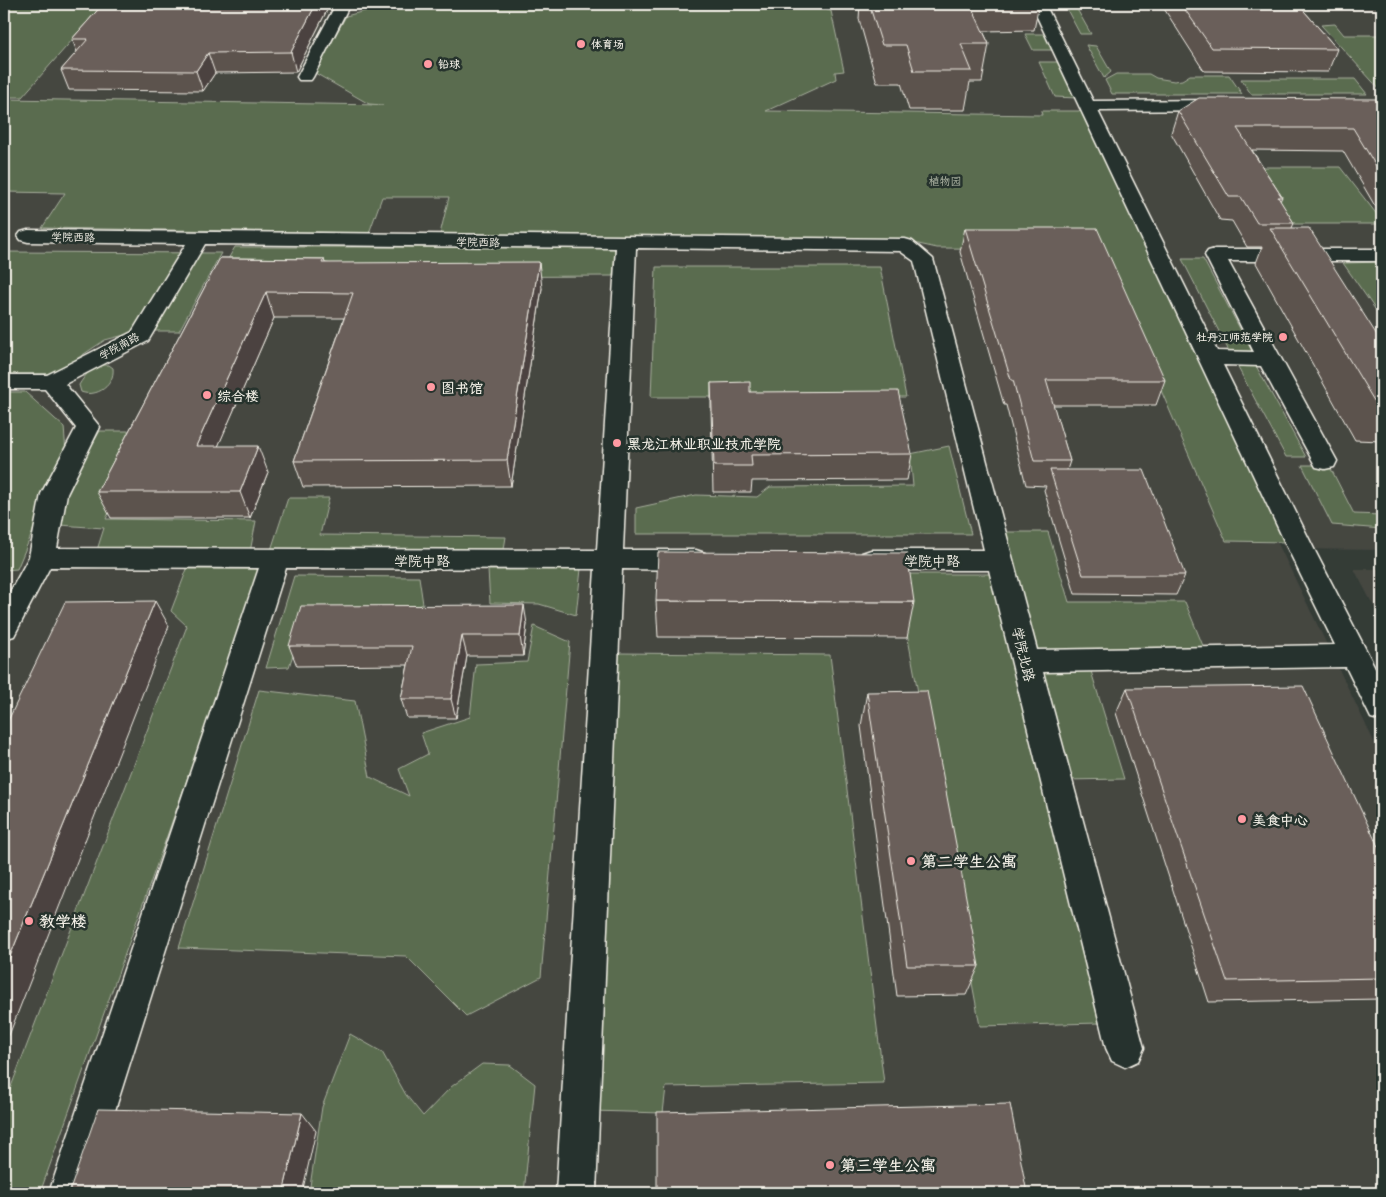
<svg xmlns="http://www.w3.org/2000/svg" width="1386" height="1197" font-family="'Patrick Hand','LXGW WenKai TC',sans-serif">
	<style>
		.built { fill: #444641 }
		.green { fill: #5a6c4f; stroke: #a7ae9c }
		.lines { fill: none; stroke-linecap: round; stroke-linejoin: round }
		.minor-casing { stroke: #f4f1e8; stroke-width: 3 }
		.minor { fill: #26332d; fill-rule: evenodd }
		.wall { fill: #5c524d; stroke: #f4f1e8 }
		.shaded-wall { fill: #4b423f; stroke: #f4f1e8 }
		.building { fill: #6b5f5a; stroke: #f4f1e8 }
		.poi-dot { fill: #ff9aa2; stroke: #26332d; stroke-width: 2 }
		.labels { text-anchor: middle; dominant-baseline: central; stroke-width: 5; stroke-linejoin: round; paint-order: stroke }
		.far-poi-label { font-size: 11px; font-weight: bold; fill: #f4f1e8; stroke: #26332d; text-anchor: start }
		.far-park-label { font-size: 11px; fill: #b6bcab; stroke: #26332d }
		.far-street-label { font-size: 11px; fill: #f4f1e8; stroke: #26332d }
		.poi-label { font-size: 14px; font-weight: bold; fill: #f4f1e8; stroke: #26332d; text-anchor: start }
		.street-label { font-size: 14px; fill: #f4f1e8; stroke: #26332d }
		.near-poi-label { font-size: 16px; font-weight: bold; fill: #f4f1e8; stroke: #26332d; text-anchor: start }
	</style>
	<rect width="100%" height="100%" fill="#343c36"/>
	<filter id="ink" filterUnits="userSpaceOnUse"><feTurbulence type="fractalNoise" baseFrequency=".02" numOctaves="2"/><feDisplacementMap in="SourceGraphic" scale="10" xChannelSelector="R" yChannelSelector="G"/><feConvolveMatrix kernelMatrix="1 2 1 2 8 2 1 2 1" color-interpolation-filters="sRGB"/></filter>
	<g filter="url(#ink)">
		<!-- built -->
		<path class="built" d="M4 4H1382V550L1285 549 1082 126 4 100Z
			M4 103 1077 129 1382 758V1193H4Z
			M1354 569H1382V622Z"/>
		<!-- green -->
		<path class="green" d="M4 4H100L103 5 22 97H4Z
			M391 4H811L831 11 844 71 835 72 836 79 766 111 1042 115 1041 111H1083L1290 542 1226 541 1100 249 937 248 914 243 440 234 449 197H382L369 233 42 228 65 193 4 192V99L383 105 369 104 315 73 346 16Z
			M1064 4H1074L1091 34H1080Z
			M1335 24 1344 35H1382V92L1321 25Z
			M1025 34H1045L1053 50H1033Z
			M1086 45 1096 46 1111 72 1104 78Z
			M1039 62H1060L1077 98 1055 97Z
			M1116 74H1149L1156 78 1174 81 1182 80 1190 75H1229L1242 94H1112L1105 80Z
			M1241 79H1355L1367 94H1251Z
			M1245 167H1340L1382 221V224H1283Z
			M235 247H615L613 276 217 278Z
			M4 252 221 253 179 331H140L105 340 54 374H4Z
			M1182 259H1203L1254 355H1231Z
			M1382 262V319L1343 263Z
			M656 267H880L906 397H651Z
			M1236 364H1255L1306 457H1286Z
			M103 365H109L113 368C115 385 97 398 81 392L79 385C85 375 91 368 103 365Z
			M4 392H25L64 427 66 453 17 569 4 570Z
			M100 431H149L106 519 256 521 250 552 97 550 104 528 59 525 64 493Z
			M949 446 971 534H636V508L696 495 757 497 770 487 913 486 910 454Z
			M1302 465H1329L1354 514 1382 515V529L1332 525Z
			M288 498H329L320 535 506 537 503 555 270 553Z
			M1004 532H1048L1069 602H1185L1206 653 1037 654Z
			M187 569H262L40 1193H4V1105L187 626 171 611Z
			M581 569 576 615 539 604 490 603 488 570Z
			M896 574H990L1100 1023 980 1026Z
			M294 576 419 577 423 604 402 614 305 617 289 667 266 668Z
			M534 626 570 642 541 977 466 1016 406 956 179 948 259 690 355 701 370 777 409 796 399 769 428 754 421 733 470 717 476 664 527 662Z
			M619 653 830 655 884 1083 666 1087 663 1113 592 1111Z
			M1090 668 1124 779 1065 780 1036 669Z
			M350 1034 382 1052 406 1095 423 1116 451 1087 482 1064 510 1065 535 1084 524 1193H309L322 1107Z"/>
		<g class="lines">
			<defs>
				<path id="minor" d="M336 4H350L313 77 311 80H299L297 77Z
					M1031 4H1045L1093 101 1223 100 1229 101 1231 105 1229 109 1223 110 1098 111 1217 351 1254 352 1205 255 1208 251 1215 249H1382V261H1228L1337 461 1334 467 1325 469 1316 467 1261 366 1223 365 1314 549 1382 681V721L1371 718 1346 667 1043 672 1144 1048 1138 1061 1125 1067 1112 1061 1106 1048 989 570H871L862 567 858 560 862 553 871 550H984L914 261 900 251 636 248 623 550H696L705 553 709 560 705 567 696 570 622 569 596 1193H556L595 569 286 568 89 1193H49L259 568 50 567 14 636 4 639V603L29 557 41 494 76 428 45 389H4V375H47L132 332 186 244 28 242 21 240 18 236 21 232 28 230 905 239 912 241 933 259 1037 650 1335 645 1288 549ZM205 244 616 248 597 550 57 548 67 494 100 427 65 384 148 341Z"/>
			</defs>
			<!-- minor casing -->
			<use href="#minor" class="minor-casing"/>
			<!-- minor -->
			<use href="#minor" class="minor"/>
		</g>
		<!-- wall -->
		<path class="wall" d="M103 4H330L296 72 215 73 203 91 69 90 61 70 77 52 72 39Z
			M860 4H1039L1034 30 983 31 989 44 982 82H970L965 110H909L901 83H877L859 19Z
			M1161 4H1298L1337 49 1328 72 1204 71Z
			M1382 99V209L1375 206 1343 151 1252 150 1282 197 1280 201 1294 223 1292 228 1382 343V441L1355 440 1256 263 1262 247H1247L1232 221 1220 220 1171 133 1178 111Z
			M965 228 1165 380 1156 405H1053L1070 461 1067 470 1185 575 1176 595 1075 594 1044 490 1046 486 1026 485 1006 405H1004L960 252Z
			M220 258 324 259 325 263 542 288 511 486 303 487 294 461 344 318H274L218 446 268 472 250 518H111L97 492Z
			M711 383 750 392 912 454 907 480 752 481 751 492H713L711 409Z
			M656 601 914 602 907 638 658 637Z
			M527 624 523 656H467L456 718H407L401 699 408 665 297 666 289 646Z
			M1127 688 1382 855V999L1209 1002 1116 713Z
			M867 692 979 966 966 995 897 996 861 726Z"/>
		<!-- shaded-wall -->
		<path class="shaded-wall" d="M316 4H330L296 72 291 52Z
			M208 53 215 73 203 91 196 71Z
			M539 262 542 288 511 486 507 460Z
			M266 292 274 318 207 472 196 446Z
			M258 446 268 472 250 518 240 492Z
			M155 601 169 626 4 1048V971Z
			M524 605 527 624 523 656 520 636Z
			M462 636 467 656 456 718 451 699Z
			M302 1113 316 1131 302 1193H283Z"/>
		<!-- building -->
		<path class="building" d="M103 4H316L291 52 208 53 196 71 61 70 88 39H72Z
			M869 4H970L989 44H961L972 71H914L906 45H882Z
			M1181 4H1298L1337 49 1212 48Z
			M1199 98 1382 99V176L1353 128H1237L1282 197H1278L1294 223H1257L1241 197H1229L1178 111Z
			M965 228H1097L1165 380H1046L1070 461H1034L1013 380H1011Z
			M1270 228H1309L1382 343V404H1376Z
			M220 258 324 259 322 263 539 262 507 460 294 461 353 293 266 292 196 446H258L240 492H97Z
			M750 382V392L898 391 912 454 751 455 752 466H714L711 383Z
			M1050 470H1144L1185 575H1083Z
			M658 552 907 553 914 602 656 601Z
			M155 601 4 971V729L65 602Z
			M524 605 520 636H462L451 699H401L412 646H289L301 606Z
			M1303 686 1382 855V978L1227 981 1127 688Z
			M927 691 979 966H907L867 692Z
			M1010 1104 1027 1193H657V1112Z
			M98 1109 302 1113 283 1193H69Z"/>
	</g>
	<!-- markers -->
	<g class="poi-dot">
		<circle cx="581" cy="44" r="5"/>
		<circle cx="428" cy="64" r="5"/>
		<circle cx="1283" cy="337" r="5"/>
		<circle cx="431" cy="387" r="5"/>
		<circle cx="207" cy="395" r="5"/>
		<circle cx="617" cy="443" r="5"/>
		<circle cx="1242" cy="819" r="5"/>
		<circle cx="911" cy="861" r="5"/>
		<circle cx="29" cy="921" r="5"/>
		<circle cx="830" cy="1165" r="5"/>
	</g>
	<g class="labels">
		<!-- far-poi labels -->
		<g class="far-poi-label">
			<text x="591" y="44">体育场</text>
			<text x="438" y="64">铅球</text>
			<text x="1273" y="337" text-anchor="end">牡丹江师范学院</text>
		</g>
		<!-- far-park labels -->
		<g class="far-park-label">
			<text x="945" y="181">植物园</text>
		</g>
		<!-- far-street labels -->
		<g class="far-street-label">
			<text transform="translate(73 237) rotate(1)">学院西路</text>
			<text transform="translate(478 242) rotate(1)">学院西路</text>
			<text transform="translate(119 346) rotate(-29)">学院南路</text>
		</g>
		<!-- poi labels -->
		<g class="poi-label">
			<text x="441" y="387">图书馆</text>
			<text x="217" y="395">综合楼</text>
			<text x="627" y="443">黑龙江林业职业技术学院</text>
			<text x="1252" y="819">美食中心</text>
		</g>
		<!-- street labels -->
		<g class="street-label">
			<text x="422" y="560">学院中路</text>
			<text x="932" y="560">学院中路</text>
			<text transform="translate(1024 654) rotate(76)">学院北路</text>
		</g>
		<!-- near-poi labels -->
		<g class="near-poi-label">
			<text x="921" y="861">第二学生公寓</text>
			<text x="39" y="921">教学楼</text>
			<text x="840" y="1165">第三学生公寓</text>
		</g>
	</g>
	<!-- margin -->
	<rect width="1386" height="1197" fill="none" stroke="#26332d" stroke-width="20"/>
	<rect x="10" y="10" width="1366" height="1177" fill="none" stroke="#f4f1e8" stroke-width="2" filter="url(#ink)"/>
</svg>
